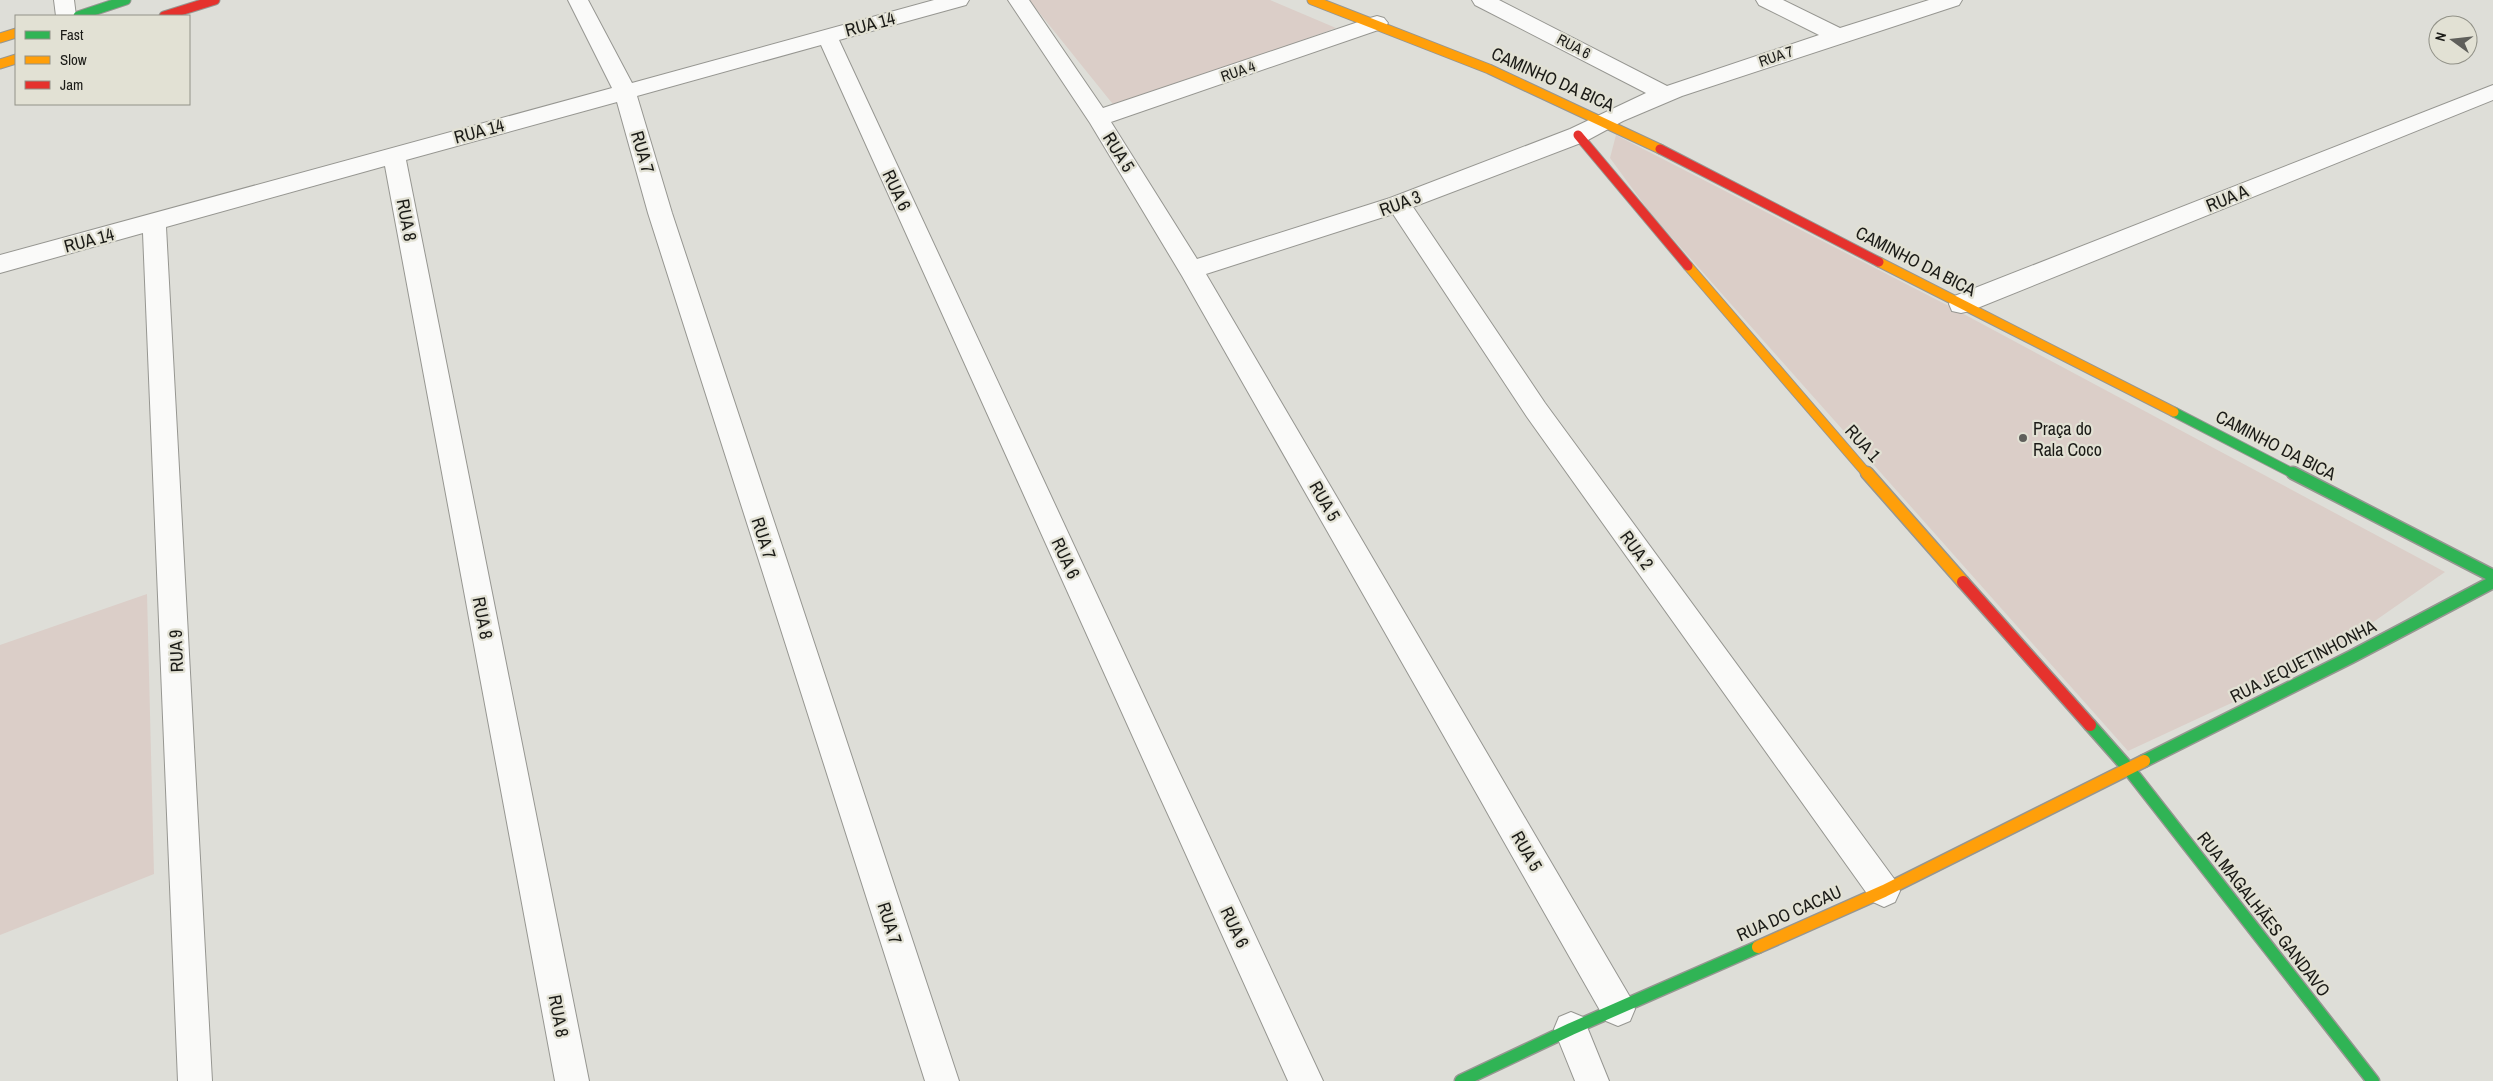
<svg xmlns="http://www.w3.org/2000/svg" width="2493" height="1081" font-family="'Archivo Narrow',sans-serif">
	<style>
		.green { fill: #dbcec8 }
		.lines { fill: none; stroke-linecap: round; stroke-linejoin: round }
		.street-casing { stroke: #969691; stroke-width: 2 }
		.fast-far1-casing { stroke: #969691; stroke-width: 11 }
		.fast-casing { stroke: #969691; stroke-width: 15 }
		.slow-far1-casing { stroke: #969691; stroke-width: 11 }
		.slow-casing { stroke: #969691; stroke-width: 15 }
		.jam-far1-casing { stroke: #969691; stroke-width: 11 }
		.jam-casing { stroke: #969691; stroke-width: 15 }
		.street { fill: #fafaf9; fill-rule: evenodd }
		.fast-far1 { stroke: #30b455; stroke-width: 9 }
		.fast { stroke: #30b455; stroke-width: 12 }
		.slow-far1 { stroke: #ff9f0a; stroke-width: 9 }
		.slow { stroke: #ff9f0a; stroke-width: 12 }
		.jam-far1 { stroke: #e5322d; stroke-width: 9 }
		.jam { stroke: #e5322d; stroke-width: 12 }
		.poi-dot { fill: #5f5f5b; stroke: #e2e1d4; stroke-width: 2 }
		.labels { text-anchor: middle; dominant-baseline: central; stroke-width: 4.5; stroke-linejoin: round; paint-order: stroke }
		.far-street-label { font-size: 15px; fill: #1b1b17; stroke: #e2e1d4 }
		.street-label { font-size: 18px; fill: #1b1b17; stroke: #e2e1d4 }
		.poi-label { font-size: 18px; fill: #1b1b17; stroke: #e2e1d4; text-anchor: start }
	</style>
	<rect width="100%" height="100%" fill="#deded8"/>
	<!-- green -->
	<path class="green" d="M1029 0H1270L1336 28 1116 108Z
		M1616 135 1945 304 2445 572 2336 648 2296 673 2128 751 1651 214 1610 158Z
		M147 594 154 874 0 935V645Z"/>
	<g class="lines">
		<defs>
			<path id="street" d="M54 0H74L76 16H56Z
				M568 0H588L632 83 934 0H969L966 5 839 40 1323 1081H1288L821 45 637 96 672 213 959 1081H925L648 213 617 102 406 160 589 1081H555L385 166 166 227 212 1081H178L143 233 0 273V255L612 88Z
				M1008 0H1029L1103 108 1370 18 1377 16 1384 18 1388 23 1384 28 1111 122 1197 259 1390 198 1570 129 1646 93 1475 5 1472 0H1499L1667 86 1819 35 1759 5 1756 0H1783L1840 28 1929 0H1962L1959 5 1682 96 1623 121 1586 141 1413 207 1545 403 1895 880 1900 891 1895 902 1884 907 1873 902 1527 417 1393 214 1206 274 1630 997 1635 1009 1630 1021 1618 1026 1606 1021 1182 276 1090 123Z
				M2493 85V100L1970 311 1961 313 1952 311 1949 304 1952 297Z
				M1571 1012 1583 1017 1609 1081H1575L1554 1029 1559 1017Z"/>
			<path id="fast-far1" d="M78 16 126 0
				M2174 412 2296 475"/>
			<path id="fast" d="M2293 473 2493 576
				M2090 725 2128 768 2373 1081
				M2144 761 2351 657 2493 582
				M1461 1081 1571 1029 1758 947"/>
			<path id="slow-far1" d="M1312 0 1489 69 1660 149
				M0 38 16 33
				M0 64 16 59
				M1879 262 2174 412
				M1688 266 1868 475"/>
			<path id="slow" d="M1867 473 1963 582
				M1758 947 1884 891 2144 761"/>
			<path id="jam-far1" d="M164 16 215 0
				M1578 135 1688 266
				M1660 149 1879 262"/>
			<path id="jam" d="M1963 582 2090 725"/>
		</defs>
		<!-- street casing -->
		<use href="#street" class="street-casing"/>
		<!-- fast-far1 casing -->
		<use href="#fast-far1" class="fast-far1-casing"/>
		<!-- fast casing -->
		<use href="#fast" class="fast-casing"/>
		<!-- slow-far1 casing -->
		<use href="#slow-far1" class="slow-far1-casing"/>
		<!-- slow casing -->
		<use href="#slow" class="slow-casing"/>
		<!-- jam-far1 casing -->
		<use href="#jam-far1" class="jam-far1-casing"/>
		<!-- jam casing -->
		<use href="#jam" class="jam-casing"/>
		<!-- street -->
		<use href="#street" class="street"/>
		<!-- fast-far1 -->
		<use href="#fast-far1" class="fast-far1"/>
		<!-- fast -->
		<use href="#fast" class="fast"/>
		<!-- slow-far1 -->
		<use href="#slow-far1" class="slow-far1"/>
		<!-- slow -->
		<use href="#slow" class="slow"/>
		<!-- jam-far1 -->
		<use href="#jam-far1" class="jam-far1"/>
		<!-- jam -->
		<use href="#jam" class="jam"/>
	</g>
	<!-- markers -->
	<circle class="poi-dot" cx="2023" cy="438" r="5"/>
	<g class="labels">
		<!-- far-street labels -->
		<g class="far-street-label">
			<text transform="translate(1574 46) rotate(28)">RUA 6</text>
			<text transform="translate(1776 56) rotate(-19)">RUA 7</text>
			<text transform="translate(1238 71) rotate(-19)">RUA 4</text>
		</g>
		<!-- street labels -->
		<g class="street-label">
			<text transform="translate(870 24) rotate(-15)">RUA 14</text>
			<text transform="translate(1553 79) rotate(24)">CAMINHO DA BICA</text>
			<text transform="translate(479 131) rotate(-15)">RUA 14</text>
			<text transform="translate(643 152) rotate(74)">RUA 7</text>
			<text transform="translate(1119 152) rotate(58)">RUA 5</text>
			<text transform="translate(897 190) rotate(65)">RUA 6</text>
			<text transform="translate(2227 198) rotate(-22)">RUA A</text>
			<text transform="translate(1400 203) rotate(-20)">RUA 3</text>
			<text transform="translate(407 220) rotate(79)">RUA 8</text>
			<text transform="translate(89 240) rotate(-15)">RUA 14</text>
			<text transform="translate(1916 261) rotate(27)">CAMINHO DA BICA</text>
			<text transform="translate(1863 443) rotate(48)">RUA 1</text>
			<text transform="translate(2276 445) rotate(27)">CAMINHO DA BICA</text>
			<text transform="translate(1325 501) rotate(60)">RUA 5</text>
			<text transform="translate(764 538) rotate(72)">RUA 7</text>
			<text transform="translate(1637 550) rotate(54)">RUA 2</text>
			<text transform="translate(1066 558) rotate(65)">RUA 6</text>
			<text transform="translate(483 618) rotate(79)">RUA 8</text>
			<text transform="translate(176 651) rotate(-92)">RUA 9</text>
			<text transform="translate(2303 661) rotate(-27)">RUA JEQUETINHONHA</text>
			<text transform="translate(1527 851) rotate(60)">RUA 5</text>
			<text transform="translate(1789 913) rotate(-24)">RUA DO CACAU</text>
			<text transform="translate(2264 914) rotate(52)">RUA MAGALHÃES GANDAVO</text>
			<text transform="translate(890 923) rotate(72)">RUA 7</text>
			<text transform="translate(1235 927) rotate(65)">RUA 6</text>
			<text transform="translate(559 1016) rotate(79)">RUA 8</text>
		</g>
		<!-- poi labels -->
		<g class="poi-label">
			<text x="2033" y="428">Praça do<tspan x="2033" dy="21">Rala Coco</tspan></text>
		</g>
	</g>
	<!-- legend -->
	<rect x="15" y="15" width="175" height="90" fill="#e2e1d4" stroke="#929288"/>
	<rect x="25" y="31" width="25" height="8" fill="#30b455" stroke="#929288"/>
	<text x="60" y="40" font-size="15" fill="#1b1b17">Fast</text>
	<rect x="25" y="56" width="25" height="8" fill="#ff9f0a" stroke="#929288"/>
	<text x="60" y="65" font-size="15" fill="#1b1b17">Slow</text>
	<rect x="25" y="81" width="25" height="8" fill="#e5322d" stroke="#929288"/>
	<text x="60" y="90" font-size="15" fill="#1b1b17">Jam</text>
	<!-- north arrow -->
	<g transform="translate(2453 40) rotate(285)"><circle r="24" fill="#e2e1d4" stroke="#929288"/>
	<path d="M0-4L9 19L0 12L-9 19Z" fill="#5f5f5b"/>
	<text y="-8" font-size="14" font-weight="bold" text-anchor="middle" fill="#1b1b17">N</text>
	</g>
</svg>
